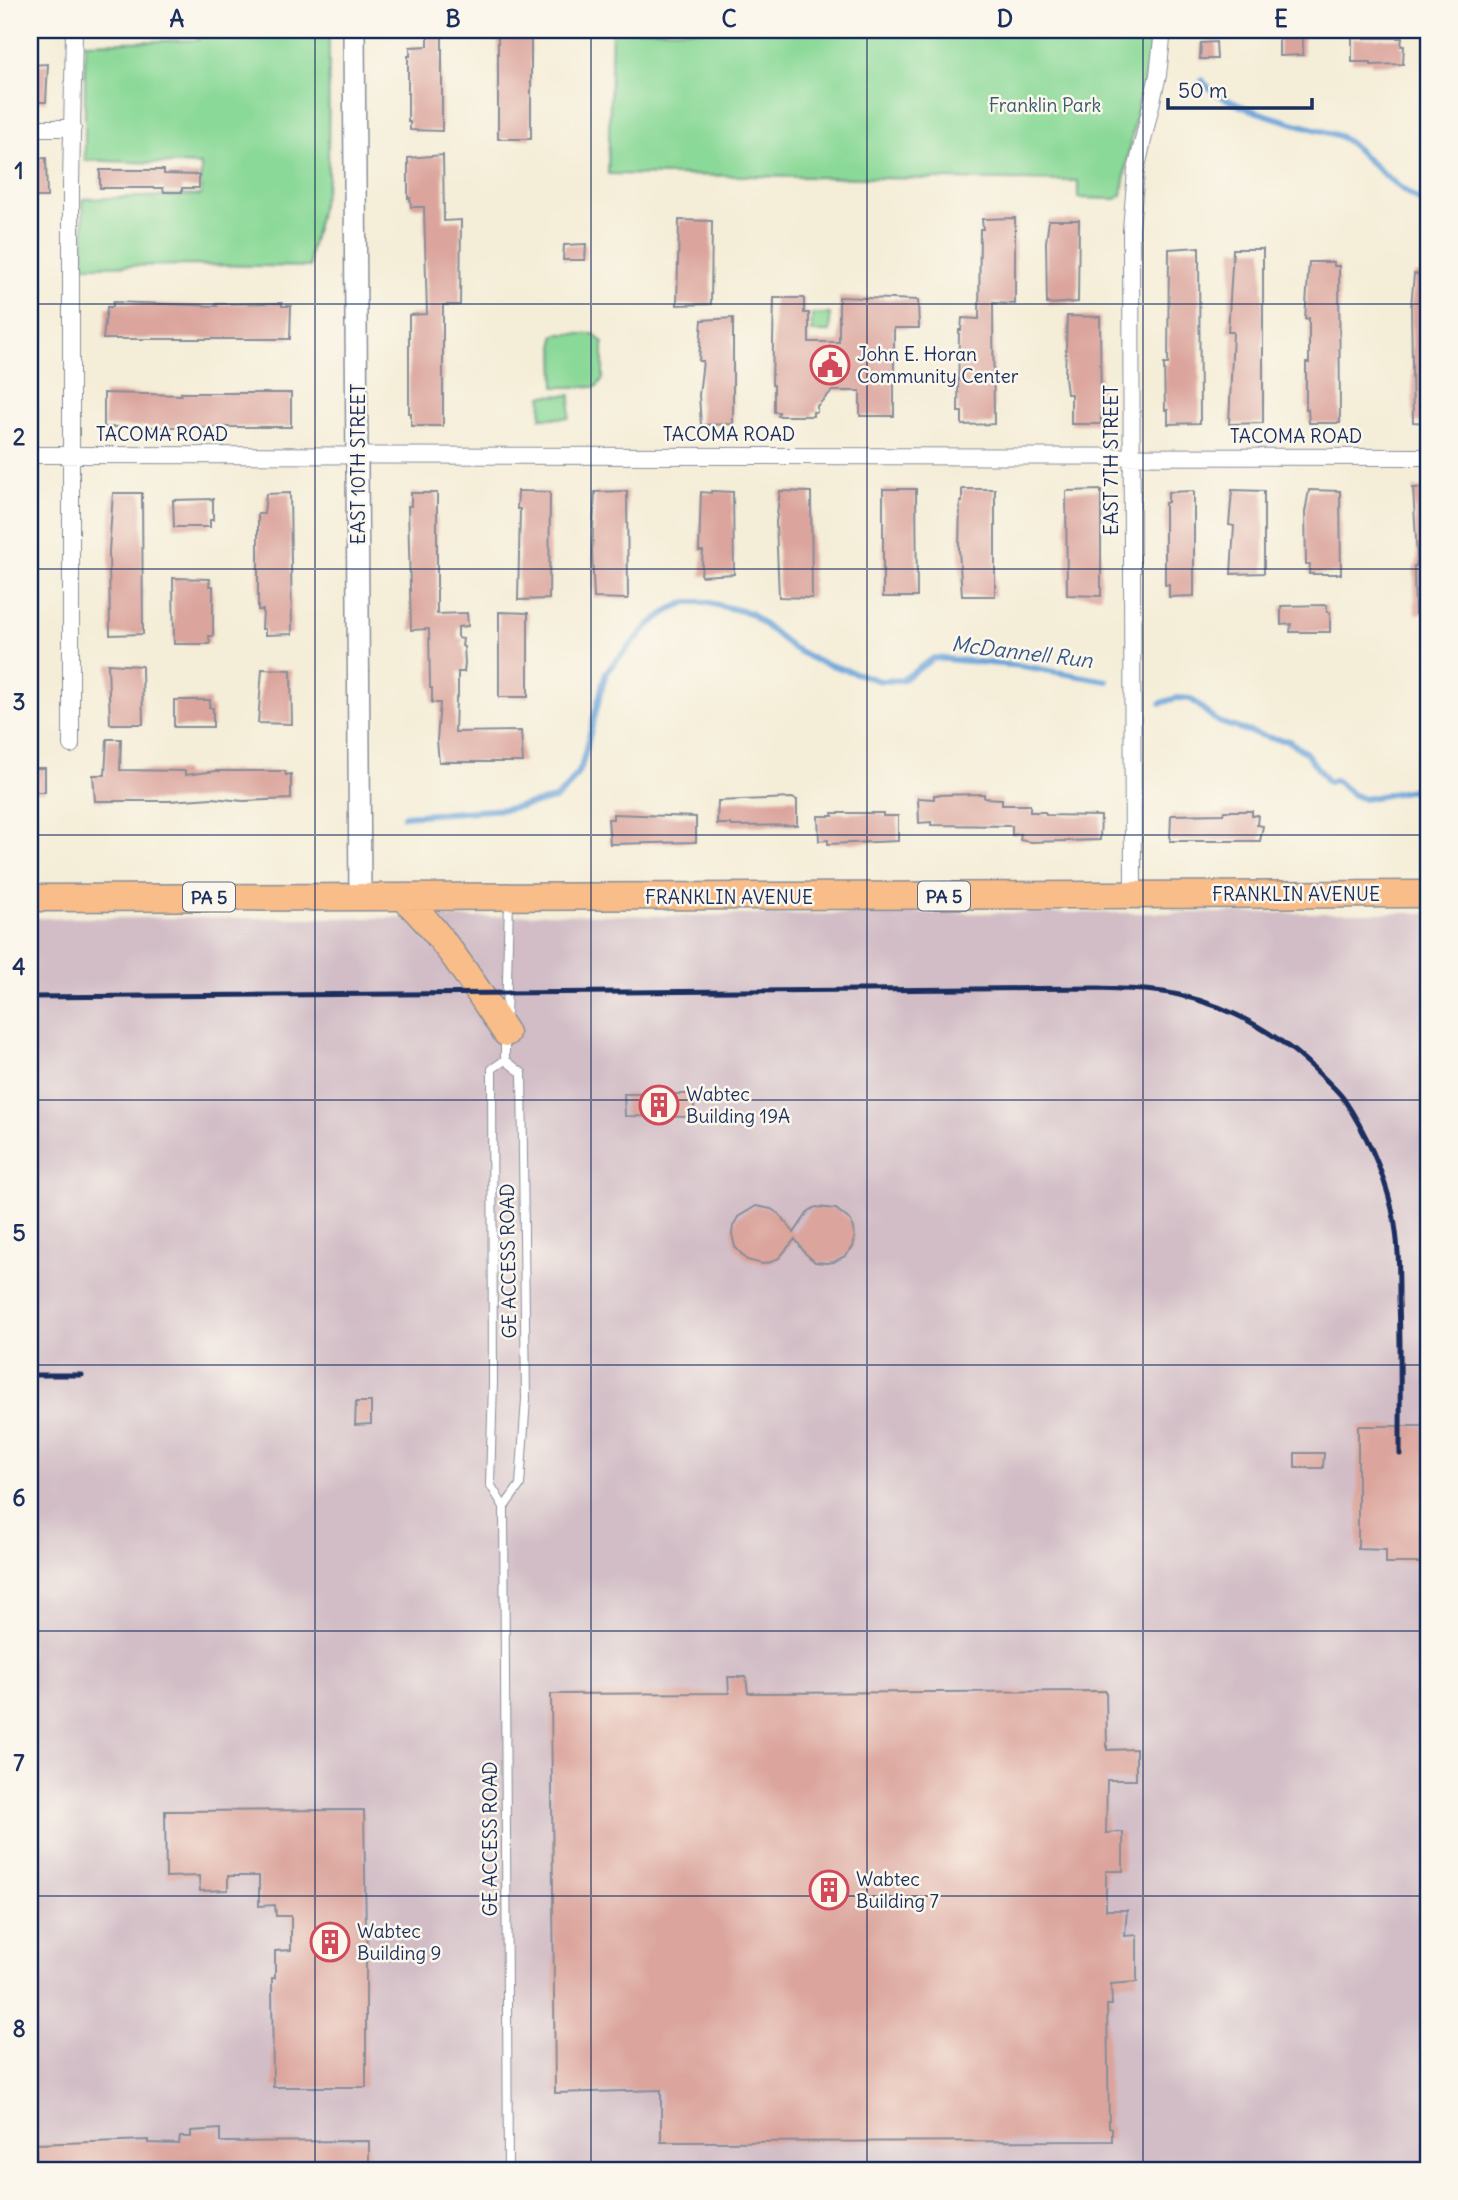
<svg xmlns="http://www.w3.org/2000/svg" width="1458" height="2200" font-family="Delius,sans-serif">
	<style>
		.industrial { fill: #d2bdc6 }
		.green { fill: #8bd998; stroke: #53847b; stroke-width: 2 }
		.lines { fill: none; stroke-linecap: round; stroke-linejoin: round }
		.stream { stroke: #69a3d8; stroke-width: 6 }
		.building { fill: #dba59d }
		.service-casing { stroke: #888e9a; stroke-width: 10 }
		.minor-casing { stroke: #888e9a; stroke-width: 18 }
		.tertiary-casing { stroke: #888e9a; stroke-width: 24 }
		.primary-casing { stroke: #888e9a; stroke-width: 29 }
		.service { stroke: #fff; stroke-width: 8 }
		.minor { stroke: #fff; stroke-width: 16 }
		.tertiary { stroke: #fff; stroke-width: 21 }
		.primary { stroke: #f8bd89; stroke-width: 26 }
		.rail { stroke: #1b2f5e; stroke-width: 5 }
		.grid { fill: none; stroke: #1b2f5e; stroke-width: 2; stroke-opacity: 0.55 }
		.labels { text-anchor: middle; dominant-baseline: central; stroke-width: 5; stroke-linejoin: round; paint-order: stroke }
		.shield { fill: #fbf7ec; stroke: #5e6b89; stroke-width: 2 }
		.shield-label { font-size: 18px; font-weight: bold; fill: #1b2f5e }
		.park-label { font-size: 19px; fill: #375a6c; stroke: #fbf7ec }
		.poi-label { font-size: 19px; fill: #1b2f5e; stroke: #fbf7ec; text-anchor: start }
		.street-label { font-size: 19px; fill: #1b2f5e; stroke: #fbf7ec }
		.water-label { font-size: 21px; font-style: italic; fill: #365889; stroke: #fbf7ec }
		.neatline { fill: none; stroke: #1b2f5e; stroke-width: 2.5 }
		.grid-label { font-size: 23px; text-anchor: middle; font-weight: bold; fill: #1b2f5e }
	</style>
	<rect width="100%" height="100%" fill="#fbf7ec"/>
	<filter id="ink" filterUnits="userSpaceOnUse"><feTurbulence type="fractalNoise" baseFrequency=".0143" numOctaves="2"/><feDisplacementMap in="SourceGraphic" scale="14" xChannelSelector="R" yChannelSelector="G"/><feConvolveMatrix kernelMatrix="1 2 1 2 8 2 1 2 1" color-interpolation-filters="sRGB"/></filter>
	<filter id="wash" filterUnits="userSpaceOnUse"><feTurbulence type="fractalNoise" baseFrequency=".00686" numOctaves="4" result="noise"/><feDisplacementMap in="SourceGraphic" scale="28" xChannelSelector="R" yChannelSelector="G"/><feGaussianBlur stdDeviation="1.57" result="paint"/><feColorMatrix in="noise" values="0 0 0 0 0 0 0 0 0 0 0 0 0 0 0 0 0 1.4 0 .05"/><feComposite in="paint" operator="in"/></filter>
	<g filter="url(#wash)">
		<rect width="100%" height="100%" fill="#f4edd7"/>
		<!-- industrial -->
		<path class="industrial" d="M898 913H1428V2170H30V918H473L544 914 667 916Z"/>
		<!-- green -->
		<path class="green" d="M200 30H329L328 179 310 253V267L202 265 84 266 83 199 201 195V165L85 160V43L199 40Z
			M612 30H1152C1146 86 1128 139 1122 195L1116 199 1078 198V181L608 174Z
			M812 314H830V332H812Z
			M557 334H594L603 343V379L596 387H555L554 336Z
			M571 395 569 418H541L542 396Z"/>
		<g class="lines">
			<!-- stream -->
			<path class="stream" d="M1202 80C1221 109 1306 125 1339 136 1351 141 1362 155 1372 164 1389 179 1407 195 1428 205
				M1161 703 1176 698 1191 699 1218 722 1270 738 1289 741 1306 753 1328 782 1335 780 1352 794 1364 799 1428 787
				M404 816 506 809 555 799 568 787 581 768 606 672 649 625 671 609 687 602H705L750 613 793 648 815 660 880 681 902 680 934 658 1022 666 1107 681"/>
		</g>
		<g id="blocks">
			<!-- building -->
			<path class="building" d="M428 30H442V131L410 130V122H408V56H410V47L428 46Z
				M531 32V139H498V33Z
				M1303 37V55L1279 56V38Z
				M1352 38H1402L1401 46H1404L1403 64 1371 65V62H1352Z
				M1216 42 1217 59H1200L1201 43Z
				M48 64 46 102H30V65Z
				M443 155 444 221 461 220 460 305H443V426H411V413H409V315L427 314 424 207H411L410 198H408V158Z
				M46 158 47 197H30V159Z
				M100 170H164V174L199 175V188H182V192H164L163 188H100Z
				M1015 218V304L993 303 994 424 962 425V412H958L959 330H961L962 318 979 319 980 229H983L982 219Z
				M679 220 712 221 711 304 677 305Z
				M1049 220H1079L1078 302 1047 304 1046 242Z
				M586 244 585 260H563L564 245Z
				M1199 247 1200 423 1168 424V410H1165L1164 364H1168L1169 249Z
				M1233 249H1263V423L1229 424 1233 332H1228Z
				M1309 262H1334V266H1339L1340 423H1309L1308 409H1306V363H1309V318L1305 319Z
				M1414 274H1428V423L1413 422 1411 307Z
				M839 297 918 300 919 328H894V416H860V391H832L817 406V412H813V416H778L779 412H774V385H772L774 298H804V313H809V342H839Z
				M113 302 217 306 216 304 282 303V306H291L290 339H103L107 307H113Z
				M1067 316 1100 317 1101 424H1071V394H1067L1065 377Z
				M733 318V424L701 425 699 395 703 361H699L702 320Z
				M104 393 181 395V393H291V427H104Z
				M1413 488H1428V614H1415L1414 566H1416L1417 557Z
				M883 489H916L917 597H883Z
				M962 489H995V596H962L959 550 960 502H962Z
				M1101 490V596L1067 595 1066 491Z
				M1232 490 1264 491V573L1231 574 1234 526 1229 525Z
				M1309 490 1340 491 1341 574H1309L1310 564H1306L1305 512Z
				M518 491 550 492 549 599 518 600 520 509H517Z
				M627 491 628 599 594 598 592 551 595 492Z
				M711 491 733 492 734 574 701 576 703 551H699L701 492 711 493Z
				M780 491 811 492 812 598 779 597 776 522Z
				M1194 491V596L1169 597V584L1165 585V503L1168 502V492Z
				M113 493H142L143 634 110 635 109 551Z
				M290 493 292 634 265 635V629H262L263 610H258V514H264L266 494Z
				M411 493H437V614L467 613 468 626 458 627V638L463 639 462 646 464 647 465 663 464 672H458V697L456 698 455 732 521 731 523 762H439L437 740 440 703H432V688H430L429 629 411 630 408 506H411Z
				M213 499V520H210V527H174L173 500Z
				M173 578 210 579 209 586H213V636H209L210 644H174Z
				M1327 605V612H1330V632H1290L1291 624 1281 625V606Z
				M499 612 528 613V697H499Z
				M108 664 142 666 143 724H110Z
				M262 669 291 670 292 724 258 723Z
				M174 700H210L209 707 213 708V727H174Z
				M107 739H121L120 770 185 771V775L216 771H285L286 775 291 774V799L243 801 212 798 169 801H95L93 775H105Z
				M30 768H45V792H30Z
				M984 794V798L1002 799V805H1030V812H1045L1046 815 1101 816 1100 840 1030 842 1020 840 1021 834 1012 835V826L931 825V822L919 823 918 798 934 799V795Z
				M792 798 797 800V825L732 826 731 824H717L718 801Z
				M1224 811H1252V816L1258 815 1257 825 1263 826 1260 841H1170L1171 815 1223 814Z
				M832 813H883V816H898V841L828 844V840L819 841 818 816H833Z
				M613 814 696 817V842L610 844 608 819H613Z
				M624 1094H694V1117L625 1116Z
				M756 1206 771 1209 779 1214 794 1233 809 1211 816 1207 836 1209 851 1221 855 1237 853 1247 845 1256 834 1262 826 1263 815 1262 805 1253 795 1239 779 1258 771 1262 763 1264 747 1260 735 1247 732 1234 733 1226 738 1217Z
				M356 1402H371V1424L355 1425Z
				M1358 1426H1428V1563H1386V1550L1358 1549Z
				M1295 1453H1324L1323 1468H1295Z
				M728 1677H746L748 1693 1106 1691 1107 1750 1136 1749V1780H1107L1106 1833 1123 1832V1871H1106V1910H1127L1125 1936 1137 1935V1982L1111 1984 1112 2005H1107L1109 2127 1112 2128V2141L661 2142V2090L555 2093 551 1694 729 1693Z
				M364 1810 366 1934H368L366 1963V2087H273L272 1978H275V1951L291 1950V1916H276L275 1905 259 1906V1876H228V1890L200 1891 199 1876 166 1877 165 1811Z
				M220 2129V2142L369 2141V2170H36V2144L148 2140V2143L179 2144 180 2137H191V2131Z"/>
		</g>
	</g>
	<g filter="url(#ink)">
		<use href="#blocks" fill-opacity="0" stroke="#888e9a" stroke-width="2"/>
		<g class="lines">
			<defs>
				<path id="service" d="M506 1020 509 900
					M505 1060 522 1073 526 1399 520 1485 504 1507 490 1484 493 1382 492 1069Z
					M505 1060V1036
					M504 1507 508 2170"/>
				<path id="minor" d="M30 128H73
					M30 455 1428 457
					M71 745V184L74 30
					M1133 894 1131 229 1136 171 1158 75 1163 30"/>
				<path id="tertiary" d="M354 30 360 898"/>
				<path id="primary" d="M30 898 1428 894
					M405 899C445 937 475 987 506 1033"/>
			</defs>
			<!-- service casing -->
			<use href="#service" class="service-casing"/>
			<!-- minor casing -->
			<use href="#minor" class="minor-casing"/>
			<!-- tertiary casing -->
			<use href="#tertiary" class="tertiary-casing"/>
			<!-- primary casing -->
			<use href="#primary" class="primary-casing"/>
			<!-- service -->
			<use href="#service" class="service"/>
			<!-- minor -->
			<use href="#minor" class="minor"/>
			<!-- tertiary -->
			<use href="#tertiary" class="tertiary"/>
			<!-- primary -->
			<use href="#primary" class="primary"/>
			<!-- rail -->
			<path class="rail" d="M30 997 1099 988C1126 989 1153 989 1179 995 1234 1007 1285 1038 1325 1079 1331 1085 1338 1091 1343 1098 1365 1131 1383 1171 1392 1209 1399 1239 1399 1270 1399 1300 1401 1351 1400 1403 1400 1454
				M30 1375H82"/>
		</g>
	</g>
	<!-- grid -->
	<path class="grid" d="M315 30V2170M591 30V2170M867 30V2170M1143 30V2170M30 304H1428M30 569H1428M30 835H1428M30 1100H1428M30 1365H1428M30 1631H1428M30 1896H1428"/>
	<!-- icons -->
	<defs>
		<symbol id="civic-ring" viewBox="-11 -11 22 22"><circle r="9.5" fill="#fbf7ec" stroke="#d1495b" stroke-width="1.5"/><path d="M-.6-6.5H3V-4.5H.6V-3L4-1V1h2V6H-6V1h2V-1L-.6-3ZM-1.2 2.5V6h2.4V2.5Z" fill="#d1495b"/></symbol>
		<symbol id="building-ring" viewBox="-11 -11 22 22"><circle r="9.5" fill="#fbf7ec" stroke="#d1495b" stroke-width="1.5"/><path d="M-4-6H4V6H1V3H-1V6H-4ZM-2.5-4.3h1.7v1.8h-1.7ZM.8-4.3h1.7v1.8H.8ZM-2.5-1h1.7V.8h-1.7ZM.8-1h1.7V.8H.8Z" fill="#d1495b"/></symbol>
	</defs>
	<g fill-rule="evenodd">
		<use href="#civic-ring" x="808" y="343" width="44" height="44"/>
		<use href="#building-ring" x="637" y="1083" width="44" height="44"/>
		<use href="#building-ring" x="807" y="1868" width="44" height="44"/>
		<use href="#building-ring" x="308" y="1920" width="44" height="44"/>
	</g>
	<g class="labels">
		<!-- shield labels -->
		<g class="shield">
			<rect x="918" y="881.5" width="52" height="29" rx="5"/>
			<rect x="183" y="882.5" width="52" height="29" rx="5"/>
		</g>
		<g class="shield-label">
			<text x="944" y="896">PA 5</text>
			<text x="209" y="897">PA 5</text>
		</g>
		<!-- park labels -->
		<g class="park-label">
			<text x="1045" y="105">Franklin Park</text>
		</g>
		<!-- poi labels -->
		<g class="poi-label">
			<text x="857" y="354">John E. Horan<tspan x="857" dy="22">Community Center</tspan></text>
			<text x="686" y="1094">Wabtec<tspan x="686" dy="22">Building 19A</tspan></text>
			<text x="856" y="1879">Wabtec<tspan x="856" dy="22">Building 7</tspan></text>
			<text x="357" y="1931">Wabtec<tspan x="357" dy="22">Building 9</tspan></text>
		</g>
		<!-- street labels -->
		<g class="street-label">
			<text x="162" y="434">TACOMA ROAD</text>
			<text x="729" y="434">TACOMA ROAD</text>
			<text x="1296" y="436">TACOMA ROAD</text>
			<text transform="translate(1111 460) rotate(-90)">EAST 7TH STREET</text>
			<text transform="translate(358 464) rotate(-90)">EAST 10TH STREET</text>
			<text x="1296" y="894">FRANKLIN AVENUE</text>
			<text x="729" y="897">FRANKLIN AVENUE</text>
			<text transform="translate(508 1261) rotate(-91)">GE ACCESS ROAD</text>
			<text transform="translate(490 1839) rotate(-90)">GE ACCESS ROAD</text>
		</g>
		<!-- water labels -->
		<g class="water-label">
			<text transform="translate(1022 652) rotate(7)">McDannell Run</text>
		</g>
	</g>
	<!-- margin -->
	<rect width="1458" height="2200" fill="none" stroke="#fbf7ec" stroke-width="77"/>
	<!-- scale -->
	<path d="M1168 98v10h144v-10" fill="none" stroke="#1b2f5e" stroke-width="3.5"/>
	<text x="1178" y="98" font-size="21" fill="#1b2f5e" stroke="#fbf7ec" stroke-width="5" paint-order="stroke">50 m</text>
	<rect x="38" y="38" width="1382" height="2124" class="neatline"/>
	<g class="grid-label">
		<text x="177" y="27">A</text>
		<text x="453" y="27">B</text>
		<text x="729" y="27">C</text>
		<text x="1005" y="27">D</text>
		<text x="1281" y="27">E</text>
		<text x="19" y="179">1</text>
		<text x="19" y="445">2</text>
		<text x="19" y="710">3</text>
		<text x="19" y="975">4</text>
		<text x="19" y="1241">5</text>
		<text x="19" y="1506">6</text>
		<text x="19" y="1771">7</text>
		<text x="19" y="2037">8</text>
	</g>
</svg>
